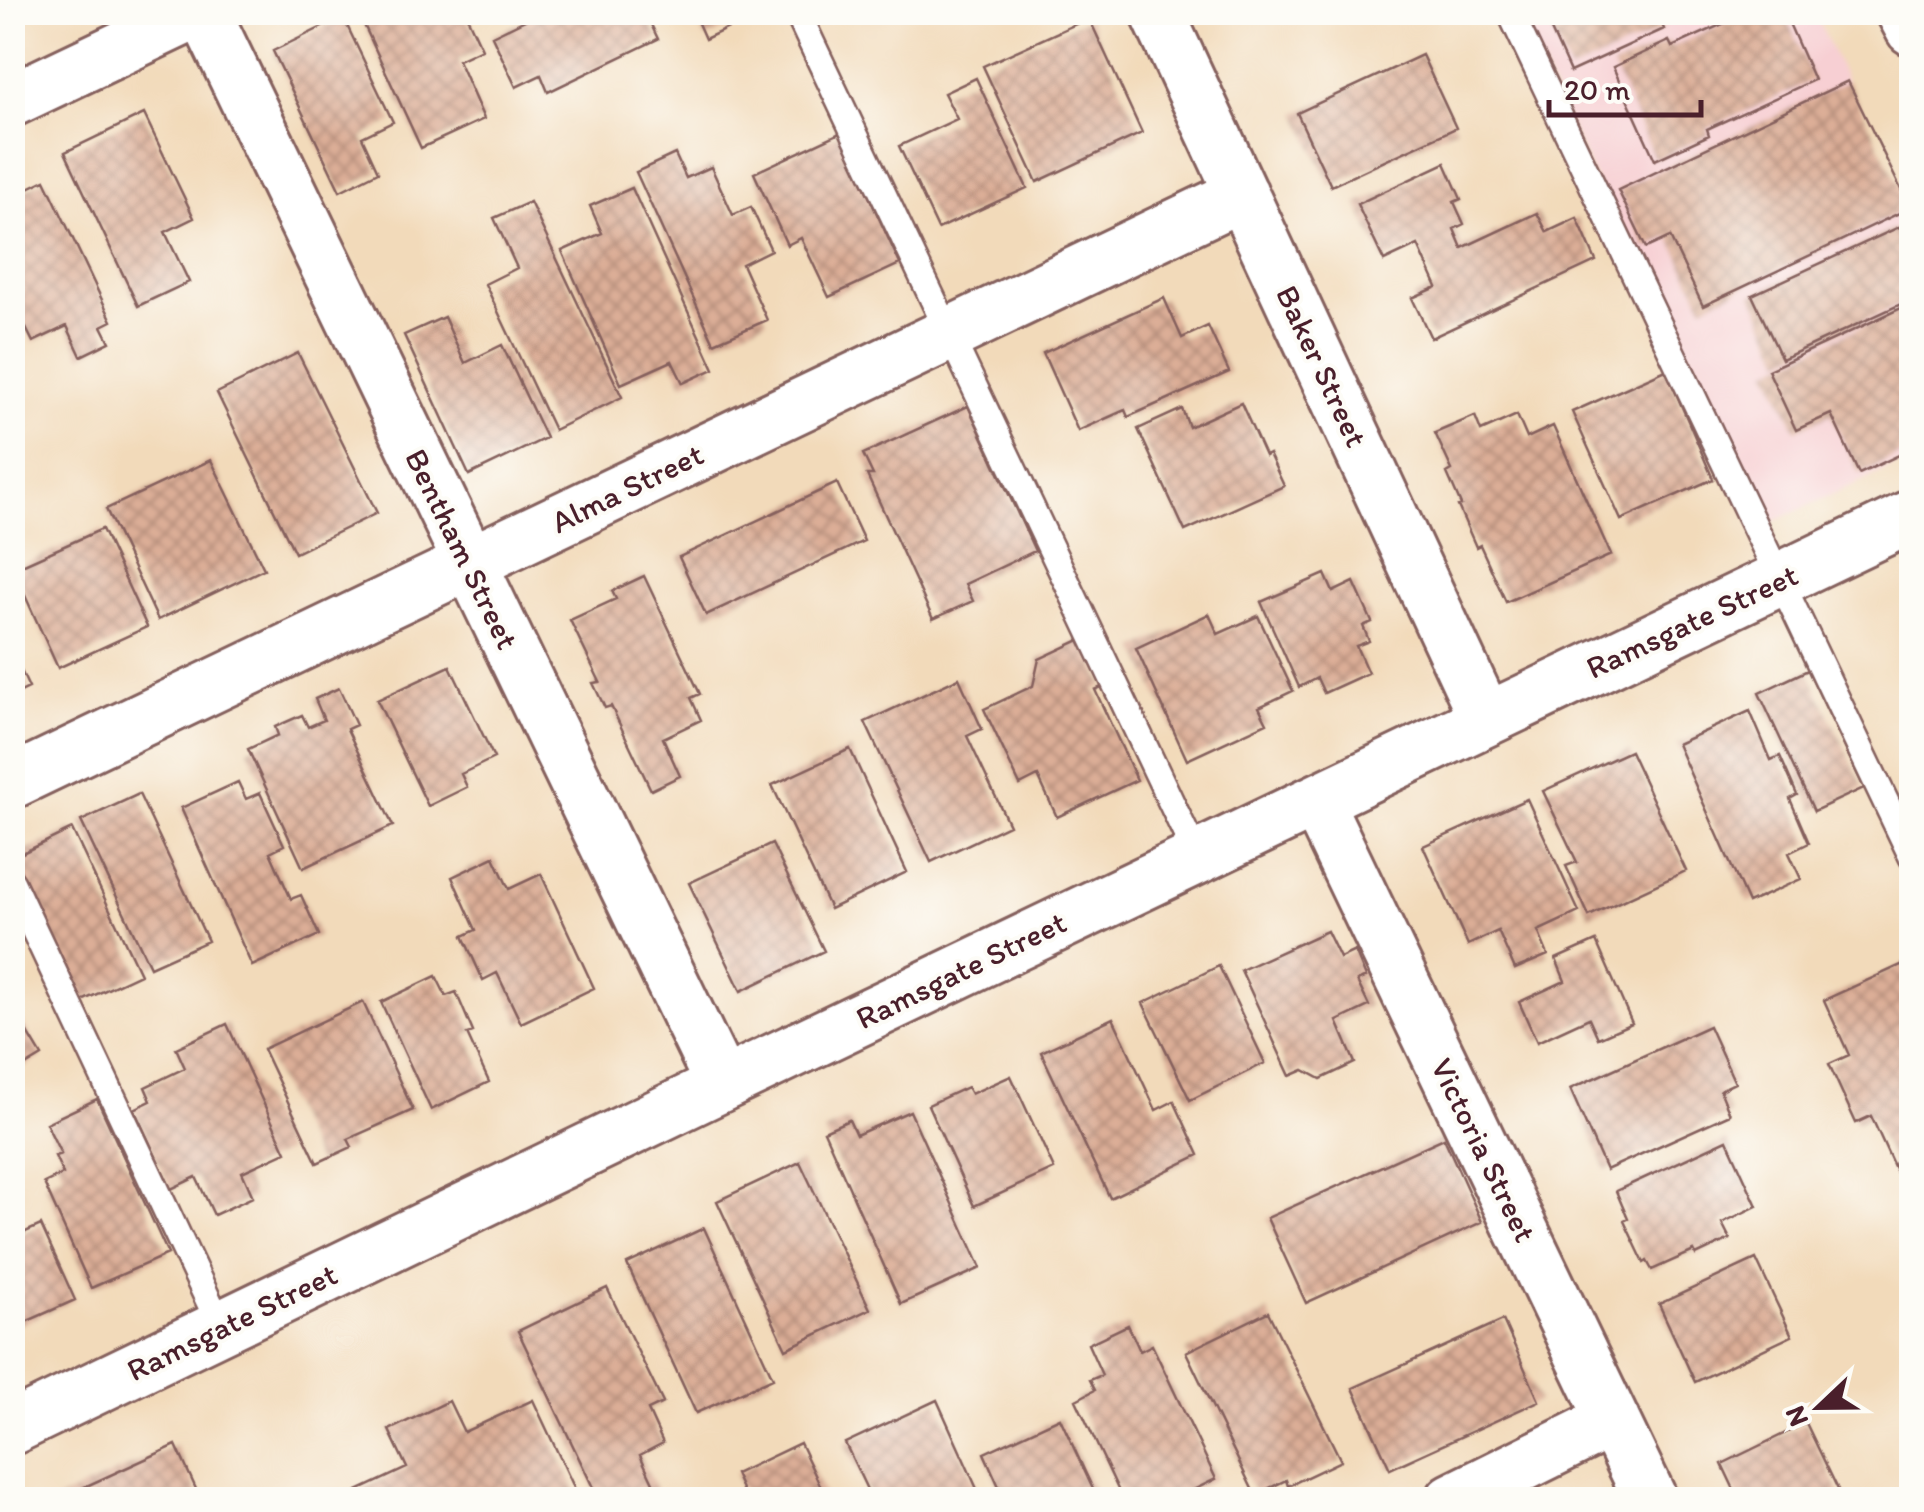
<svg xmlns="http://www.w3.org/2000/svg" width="1924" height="1512" font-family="Itim,sans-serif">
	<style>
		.built { fill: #f7cfd3 }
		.building { fill: url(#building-cross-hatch) }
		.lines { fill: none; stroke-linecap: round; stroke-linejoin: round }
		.lane-casing { stroke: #85605d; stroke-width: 30 }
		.street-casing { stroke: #85605d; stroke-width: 58 }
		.lane { stroke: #fff; stroke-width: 25 }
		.street { stroke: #fff; stroke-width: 52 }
		.labels { text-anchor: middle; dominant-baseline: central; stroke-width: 8; stroke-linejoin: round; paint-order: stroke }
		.street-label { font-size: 32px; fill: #4a1f2b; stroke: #fdfcf7 }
	</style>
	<defs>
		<pattern id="building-cross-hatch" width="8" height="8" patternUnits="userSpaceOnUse" patternTransform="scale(2.5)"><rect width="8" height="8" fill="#dcae97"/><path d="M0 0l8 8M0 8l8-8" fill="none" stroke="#b48d7b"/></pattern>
	</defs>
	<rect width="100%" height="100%" fill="#fdfcf7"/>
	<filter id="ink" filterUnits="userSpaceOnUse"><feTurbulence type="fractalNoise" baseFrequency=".01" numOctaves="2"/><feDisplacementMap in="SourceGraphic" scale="20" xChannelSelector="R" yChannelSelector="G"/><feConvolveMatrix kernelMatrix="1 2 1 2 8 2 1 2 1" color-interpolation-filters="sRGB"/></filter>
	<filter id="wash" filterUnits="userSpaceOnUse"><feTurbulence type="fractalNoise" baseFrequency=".0048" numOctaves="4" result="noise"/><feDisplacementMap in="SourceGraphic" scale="40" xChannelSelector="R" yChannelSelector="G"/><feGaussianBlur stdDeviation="2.25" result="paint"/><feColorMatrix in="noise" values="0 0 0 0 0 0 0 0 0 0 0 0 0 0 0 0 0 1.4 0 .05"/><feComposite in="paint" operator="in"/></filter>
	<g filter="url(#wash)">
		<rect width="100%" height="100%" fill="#f2daba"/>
		<!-- built -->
		<path class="built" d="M1518 13H1815L1911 221V458L1758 529Z"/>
		<g id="blocks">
			<!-- building -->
			<path class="building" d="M368 12H465L482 49 458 60 484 119 421 148 360 16Z
				M521 12H645L658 39 548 92 541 75 516 87 492 36 525 20Z
				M693 12H762L705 39Z
				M1543 12H1682L1661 22 1664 29 1570 72Z
				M1749 12H1784L1814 80 1707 129 1709 135 1655 160 1613 67 1669 41 1672 47Z
				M343 17 393 122 362 137 378 172 340 191 273 51Z
				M1089 18 1142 133 1037 182 983 66Z
				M1422 55 1456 128 1331 186 1297 113Z
				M976 78 1027 188 938 229 899 146 957 119 944 93Z
				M1848 81 1910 208 1703 306 1670 237 1646 248 1618 190Z
				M144 114 194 218 165 232 189 282 138 306 65 152Z
				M840 133 900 264 829 297 801 238 787 245 754 173Z
				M675 154 686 178 711 167 733 215 751 207 771 250 742 264 767 320 714 343 636 172Z
				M1445 163 1461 199 1454 202 1464 224 1454 229 1462 248 1537 213 1547 232 1577 218 1596 261 1431 338 1412 298 1437 287 1418 245 1384 261 1357 204Z
				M45 180 112 321 102 326 110 342 81 356 67 326 33 342 12 300V196Z
				M632 188 714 369 683 383 672 361 621 384 562 251 602 233 590 206Z
				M530 202 622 397 554 430 485 284 517 268 494 218Z
				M1912 221V299L1782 359 1752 295Z
				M1164 298 1182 338 1208 326 1229 372 1128 417 1125 410 1078 431 1043 353Z
				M1912 303V449L1859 474 1831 414 1796 430 1768 370Z
				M444 317 465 363 502 345 546 438 469 475 404 335Z
				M298 353 377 513 295 553 217 393Z
				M1666 370 1713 479 1621 520 1572 412Z
				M1241 403 1265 456 1269 454 1284 486 1185 531 1138 429 1182 409 1189 427Z
				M968 406 1035 551 965 584 973 601 933 619 867 475H873L863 454Z
				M1517 415 1527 438 1553 426 1611 555 1506 602 1480 545 1476 547 1458 506 1461 505 1447 473 1452 470 1435 433 1475 416 1481 431Z
				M211 460 264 569 158 620 106 509Z
				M837 483 864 541 706 615 679 557Z
				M102 529 147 627 58 668 13 569Z
				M1325 574 1333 592 1354 582 1372 622 1363 626 1369 641 1356 646 1368 673 1324 693 1317 678 1299 687 1261 602Z
				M644 576 700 694 691 698 701 720 663 738 680 776 651 790 611 706 605 708 593 683 600 682 570 620 616 599 612 591Z
				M1209 614 1218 634 1258 616 1293 691 1259 707 1267 723 1187 760 1136 648Z
				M1082 639 1104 686 1095 690 1137 780 1057 817 1038 776 1020 785 984 709 1033 686 1039 659Z
				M12 651 29 688 12 696Z
				M450 666 494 758 461 774 467 787 428 806 377 700Z
				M1808 670 1864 788 1814 811 1759 693Z
				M959 678 982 729 967 736 1009 825 931 862 865 722Z
				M339 688 356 725 347 729 393 826 303 868 248 749 278 735 275 727 302 715 308 727 324 720 315 699Z
				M1750 711 1771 760 1780 756 1797 795 1790 799 1809 843 1789 853 1801 879 1748 903 1677 744Z
				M850 749 907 872 830 909 772 785Z
				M1630 751 1686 871 1589 916 1566 866 1577 862 1543 791Z
				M238 782 246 799 260 793 284 845 270 852 291 899 301 895 319 935 252 966 181 808Z
				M139 794 208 941 150 967 81 821Z
				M1527 799 1579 912 1538 931 1548 955 1515 969 1498 931 1468 945 1423 846Z
				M72 829 140 974 82 1001 14 857Z
				M772 844 824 951 741 991 689 883Z
				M494 857 509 889 541 874 594 988 521 1023 497 973 483 980 463 936 476 930 452 877Z
				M1327 931 1340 958 1355 951 1366 977 1357 981 1369 1006 1337 1021 1355 1063 1321 1079 1304 1070 1290 1076 1241 970Z
				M1596 941 1632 1023 1598 1038 1589 1018 1537 1042 1519 1002 1565 981 1556 959Z
				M1912 960V1167L1897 1173 1871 1116 1856 1123 1829 1064 1849 1055 1824 1000Z
				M1219 966 1265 1063 1190 1100 1143 1003Z
				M436 976 446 996 456 992 473 1032 467 1034 489 1082 431 1110 381 1002Z
				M363 1002 413 1110 348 1139 352 1147 317 1163 263 1049Z
				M12 1006 42 1056 12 1074Z
				M1113 1018 1156 1110 1174 1101 1199 1155 1110 1198 1041 1052Z
				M227 1024 286 1152 242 1172 253 1197 214 1215 196 1177 171 1189 134 1109 151 1101 145 1087 185 1068 176 1048Z
				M1709 1026 1735 1083 1720 1090 1730 1114 1606 1170 1570 1089Z
				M1011 1076 1054 1169 974 1206 928 1105 967 1087 971 1094Z
				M97 1099 168 1254 91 1288 44 1183 63 1174 55 1156 61 1154 46 1123Z
				M910 1111 981 1268 901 1304 824 1131 849 1120 856 1135Z
				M1444 1138 1482 1222 1306 1303 1267 1218Z
				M1727 1140 1757 1206 1722 1223 1730 1239 1696 1255 1694 1251 1652 1270 1647 1261 1644 1263 1624 1221 1628 1219 1616 1191Z
				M800 1162 870 1309 786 1349 717 1201Z
				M41 1225 75 1300 12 1328V1238Z
				M704 1228 773 1378 696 1413 627 1264Z
				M1756 1259 1792 1336 1695 1382 1659 1304Z
				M607 1288 663 1403 648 1410 663 1443 640 1455 657 1491 641 1500H599L518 1331Z
				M1268 1312 1341 1461 1288 1486 1286 1480 1255 1495 1186 1352Z
				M1503 1320 1539 1401 1390 1469 1353 1388Z
				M1128 1325 1140 1351 1152 1345 1216 1479 1187 1493 1190 1500H1123L1076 1400 1095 1390 1090 1380 1102 1375 1088 1344Z
				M533 1400 580 1500H500L497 1494 485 1500H354L351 1494 407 1468 389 1430 449 1401 464 1432Z
				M937 1400 982 1500H932L931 1496 924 1500H872L845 1443Z
				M1060 1418 1098 1500H1005L984 1453Z
				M1806 1423 1843 1500H1739L1722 1464Z
				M800 1443 827 1500H747L735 1474Z
				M176 1445 201 1500H56Z"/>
		</g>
	</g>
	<g filter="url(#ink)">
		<use href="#blocks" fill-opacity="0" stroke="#85605d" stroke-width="2.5"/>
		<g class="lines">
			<defs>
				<path id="lane" d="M797 12 1197 857
					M1510 12 1912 857
					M12 883 221 1327"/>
				<path id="street" d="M204 12 722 1085
					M1157 12 1486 719
					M1903 12 1912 29
					M12 100 197 12
					M12 782 1242 194
					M1316 801 1651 1500
					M12 1428 722 1085 1912 516
					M1452 1500 1613 1420"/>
			</defs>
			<!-- lane casing -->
			<use href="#lane" class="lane-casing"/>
			<!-- street casing -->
			<use href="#street" class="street-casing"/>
			<!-- lane -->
			<use href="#lane" class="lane"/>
			<!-- street -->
			<use href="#street" class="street"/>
		</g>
	</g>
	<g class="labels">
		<!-- street labels -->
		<g class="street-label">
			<text transform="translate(1322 366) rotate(65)">Baker Street</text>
			<text transform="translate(627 488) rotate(-26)">Alma Street</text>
			<text transform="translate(462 549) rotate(64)">Bentham Street</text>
			<text transform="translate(1692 621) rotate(-25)">Ramsgate Street</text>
			<text transform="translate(961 970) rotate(-26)">Ramsgate Street</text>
			<text transform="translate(1484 1150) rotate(64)">Victoria Street</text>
			<text transform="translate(232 1322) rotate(-26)">Ramsgate Street</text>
		</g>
	</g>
	<!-- margin -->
	<rect width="1924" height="1512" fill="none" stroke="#fdfcf7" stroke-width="50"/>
	<!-- north arrow -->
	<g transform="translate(1819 1407) rotate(248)" stroke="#fdfcf7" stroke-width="8" paint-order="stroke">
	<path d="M0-8L18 38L0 25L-18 38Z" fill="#4a1f2b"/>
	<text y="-15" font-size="28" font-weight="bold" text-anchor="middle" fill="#4a1f2b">N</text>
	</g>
	<!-- scale -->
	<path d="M1549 100v15h152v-15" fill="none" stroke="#4a1f2b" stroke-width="5"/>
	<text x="1564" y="100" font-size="30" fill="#4a1f2b" stroke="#fdfcf7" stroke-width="8" paint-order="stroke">20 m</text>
</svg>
